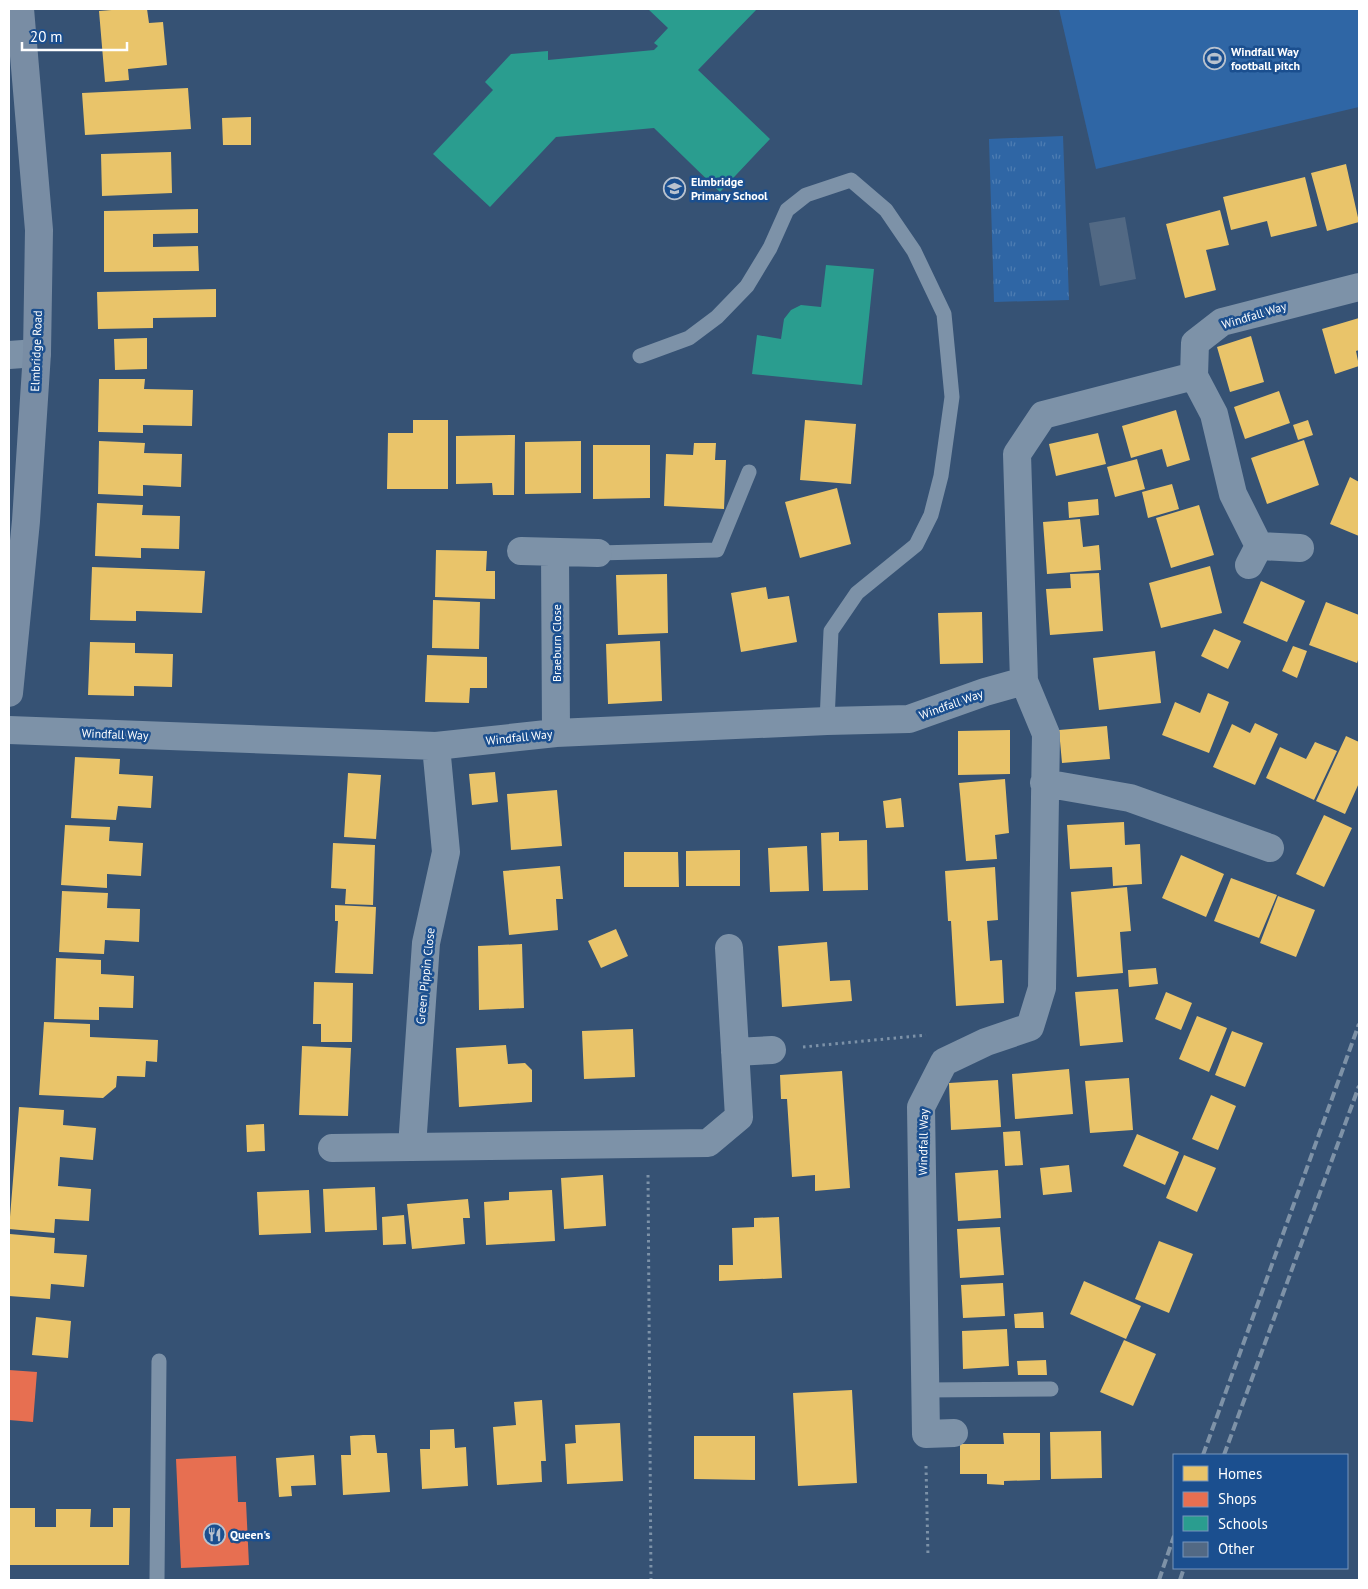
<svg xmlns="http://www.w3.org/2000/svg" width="1368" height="1589" font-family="'PT Sans',sans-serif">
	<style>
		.park { fill: url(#park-tufts) }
		.pitch { fill: #2f66a5 }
		.homes { fill: #e9c46a }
		.shops { fill: #e76f51 }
		.schools { fill: #2a9d8f }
		.building { fill: #526984 }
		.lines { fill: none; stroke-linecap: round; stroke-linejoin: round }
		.path { stroke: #7d92a8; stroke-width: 3; stroke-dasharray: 2.5 4; stroke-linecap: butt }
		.lane { stroke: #7d92a8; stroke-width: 15 }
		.street { stroke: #7d92a8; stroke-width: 28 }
		.secondary { stroke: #798da4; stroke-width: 28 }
		.rail { stroke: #7e92a7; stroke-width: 4; stroke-dasharray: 9 4; stroke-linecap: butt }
		.labels { text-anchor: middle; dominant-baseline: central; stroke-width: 5; stroke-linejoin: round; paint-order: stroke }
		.poi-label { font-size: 12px; font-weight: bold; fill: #fff; stroke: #1b4f8f; text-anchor: start }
		.street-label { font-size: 12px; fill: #fff; stroke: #1b4f8f }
	</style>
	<defs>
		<pattern id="park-tufts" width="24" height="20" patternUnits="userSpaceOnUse" patternTransform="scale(1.25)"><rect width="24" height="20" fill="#2f66a5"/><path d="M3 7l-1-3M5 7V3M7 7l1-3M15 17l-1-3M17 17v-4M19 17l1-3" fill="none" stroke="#4e7db2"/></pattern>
	</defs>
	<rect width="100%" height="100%" fill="#365274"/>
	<!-- park -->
	<path class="park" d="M1063 136 1069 300 994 302 989 139Z"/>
	<!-- pitch -->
	<path class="pitch" d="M1059 9H1359V107L1096 169Z"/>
	<!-- homes -->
	<path class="homes" d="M124 9H147L149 23 163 22 167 65 128 69 129 80 105 82 99 11Z
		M188 88 191 129 85 135 82 93Z
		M251 117V145H223L222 118Z
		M171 152 172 193 102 196 101 154Z
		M1346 164 1359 222 1327 231 1311 173Z
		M1305 177 1317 226 1271 237 1267 221 1231 230 1223 197Z
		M198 209V233L153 234V247L198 246 199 271 104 272V211Z
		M1220 210 1229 245 1206 250 1216 290 1185 298 1166 224Z
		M216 289V317L153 318V328L98 329 97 292Z
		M1359 318V350L1356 351 1359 366 1335 374 1322 329Z
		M1251 336 1264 382 1230 392 1217 347Z
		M147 338V369L115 370 114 339Z
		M99 379H145L144 389 193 390 192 426 143 425V433L98 432Z
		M1279 391 1290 423 1245 439 1234 407Z
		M1176 410 1190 460 1167 467 1162 449 1131 458 1122 426Z
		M413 420H448V489H387L388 433H413Z
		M805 420 856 424 851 484 800 480Z
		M1308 420 1313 435 1298 440 1293 425Z
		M1098 433 1106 464 1056 476 1049 444Z
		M515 435 514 495H493L492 483 456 484V436Z
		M1304 440 1319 485 1267 504 1251 458Z
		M99 441 145 443 144 453 182 454 181 487 143 485V496L98 494Z
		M581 441V493L525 494V442Z
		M694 443H716L715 460H726L724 509 664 506 666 454 693 455Z
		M593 445H650V498L593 499Z
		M1137 459 1145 489 1115 497 1107 467Z
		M1350 477 1359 482V536L1330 524Z
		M1172 484 1179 509 1148 518 1142 492Z
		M837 488 851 544 800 558 785 502Z
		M1098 499 1099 515 1069 518 1068 502Z
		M97 503 143 505 142 515 180 516 179 549 141 548V558L95 556Z
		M1199 505 1214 555 1171 568 1156 518Z
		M1080 519 1083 547 1099 545 1101 570 1047 574 1043 522Z
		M436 550 487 551 486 571H495V599L435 597Z
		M1210 566 1222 613 1161 628 1149 583Z
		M92 567 205 571 202 613 136 611V621L90 620Z
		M1099 573 1103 631 1050 635 1046 589 1071 588 1070 574Z
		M667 574 668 633 618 635 616 575Z
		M1261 581 1305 601 1287 642 1243 623Z
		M766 587 768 599 789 596 797 642 741 652 731 593Z
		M433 600 480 602 479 649 432 648Z
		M1326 602 1359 615V657L1357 663 1309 645Z
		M982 612 983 663 940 664 938 613Z
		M1214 629 1241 641 1228 669 1201 656Z
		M660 641 662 701 608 704 606 644Z
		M90 642 135 643V653L173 654 172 687 134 686V696L88 695Z
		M1293 646 1307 651 1297 678 1282 671Z
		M1155 651 1161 703 1099 710 1093 658Z
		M427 655 487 657V688H470L469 703 425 702Z
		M1208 693 1229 702 1209 753 1162 735 1175 702 1200 713Z
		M1255 723 1278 734 1255 785 1213 767 1232 724 1250 733Z
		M1107 726 1110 759 1062 763 1059 730Z
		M1010 730V774L958 775V731Z
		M1346 736 1359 742V783L1345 814 1316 801Z
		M1315 742 1337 751 1314 800 1266 778 1280 747 1306 759Z
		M75 757 120 759 119 774 153 776 151 808 118 806 116 820 71 818Z
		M495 772 498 802 472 805 469 774Z
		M348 773 381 775 376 839 344 837Z
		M1005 779 1009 833 995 835 997 859 966 861 959 783Z
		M557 790 562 846 511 850 507 794Z
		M901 798 904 827 886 828 883 801Z
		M1324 815 1352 828 1324 887 1296 874Z
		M1124 822 1125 845 1140 844 1142 884 1113 886 1112 867 1070 869 1067 825Z
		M65 825 110 827 109 841 143 843 141 876 107 874V888L61 885Z
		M839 832V841L867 840 868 890 823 891 821 833Z
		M333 843 375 845 373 905 345 904 346 889 331 888Z
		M807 846 809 891 770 892 768 848Z
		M740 850V886H686V851Z
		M624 852H678L679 887H624Z
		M1181 855 1224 874 1206 917 1162 898Z
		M560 866 563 899H556L558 930 509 935 503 871Z
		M995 867 998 920 987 921 990 961 1002 960 1004 1003 956 1006 951 921H948L945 871Z
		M1231 878 1277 895 1259 938 1214 921Z
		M1127 887 1131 931 1120 932 1123 973 1077 977 1071 892Z
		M62 891 108 893 107 908 140 909 139 942 105 940 104 954 59 952Z
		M1278 896 1315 910 1296 957 1260 943Z
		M335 905 376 907 373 974 335 973 338 921H335Z
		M616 929 628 956 601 968 588 941Z
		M827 942 830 981 850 980 852 1001 782 1007 778 946Z
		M522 944 524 1008 479 1010 478 946Z
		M56 958 101 960V974L134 976 133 1008 99 1007V1020L54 1019Z
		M1156 968 1158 984 1129 987 1128 970Z
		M314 982 353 983 352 1042H321V1024H313Z
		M1118 989 1123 1042 1080 1046 1075 992Z
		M1166 992 1192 1003 1181 1030 1155 1019Z
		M1197 1016 1227 1028 1209 1072 1179 1059Z
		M44 1022 90 1024V1037L158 1040 157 1062 146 1061 145 1077 117 1076 116 1087 103 1098 39 1095Z
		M633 1029 635 1077 584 1079 582 1031Z
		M1232 1031 1263 1043 1245 1087 1215 1075Z
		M506 1045 508 1064 525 1063 532 1070V1102L459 1107 456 1048Z
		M302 1046 351 1048 348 1116 299 1115Z
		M1069 1069 1073 1114 1015 1119 1012 1074Z
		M842 1071 850 1188 815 1191V1175L792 1177 787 1099H781L780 1075Z
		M1129 1078 1133 1130 1090 1133 1085 1081Z
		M998 1080 1001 1127 951 1130 949 1083Z
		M1211 1095 1236 1106 1218 1150 1192 1139Z
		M19 1107 64 1110 63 1125 96 1128 93 1160 60 1157 58 1186 91 1189 89 1221 55 1219 54 1233 9 1229Z
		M264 1124 265 1151 247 1152 246 1125Z
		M1020 1131 1023 1165 1005 1166 1003 1132Z
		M1137 1134 1179 1152 1165 1185 1123 1166Z
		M1184 1155 1216 1168 1197 1212 1166 1198Z
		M1069 1165 1072 1192 1043 1195 1040 1168Z
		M998 1170 1001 1218 958 1221 955 1173Z
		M603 1175 606 1226 564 1229 561 1178Z
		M375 1187 377 1230 325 1232 323 1189Z
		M309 1190 311 1233 259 1235 257 1192Z
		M552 1190 555 1241 486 1245 484 1202 509 1200V1192Z
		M468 1199 470 1218H463L465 1244 412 1249 407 1204Z
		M404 1215 406 1244 383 1245 382 1217Z
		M779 1217 782 1278 719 1281V1265H733L732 1228 754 1227V1218Z
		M1000 1227 1004 1275 960 1278 957 1229Z
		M10 1234 55 1238 54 1253 87 1255 84 1287 51 1284 50 1299 9 1296Z
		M1159 1241 1193 1254 1169 1313 1135 1299Z
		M1084 1281 1141 1306 1126 1339 1070 1314Z
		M1003 1283 1005 1316 963 1318 961 1285Z
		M1043 1312 1044 1328H1015L1014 1314Z
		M36 1317 71 1321 68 1358 32 1355Z
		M1007 1329 1009 1366 963 1369 962 1331Z
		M1124 1340 1156 1354 1133 1406 1100 1392Z
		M1046 1360 1047 1375H1018L1017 1361Z
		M852 1390 857 1483 798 1486 793 1393Z
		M542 1400 546 1461H541L542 1482 497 1485 493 1427 516 1425 514 1402Z
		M620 1423 623 1481 567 1484 565 1444 576 1443 575 1425Z
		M454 1429 455 1448 466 1447 468 1486 422 1489 420 1449H430V1430Z
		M1101 1431 1102 1478 1051 1479 1050 1432Z
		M1003 1433H1040V1480L1004 1481V1485L987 1484V1474H960V1444H1004Z
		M363 1435H375L377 1453H387L390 1492 343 1495 341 1455H351L350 1436Z
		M694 1436H755V1480L694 1479Z
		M314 1455 316 1485 291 1486 292 1496 279 1497 276 1458Z
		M9 1508H35V1527H56V1509H91L90 1527H113V1508H130L129 1565H9Z"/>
	<!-- shops -->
	<path class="shops" d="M9 1370 37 1372 33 1422 9 1420Z
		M236 1456 238 1502H246L249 1565 181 1568 176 1459Z"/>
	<!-- schools -->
	<path class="schools" d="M648 9H757L698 70 770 139 720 192 654 128 556 137 490 207 433 154 493 90 485 82 511 54 548 51V60L654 50 658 46 654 43 668 28Z
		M826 265 874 269 862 385 752 374 757 335 781 339 784 319 791 310 801 305 821 307Z"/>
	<!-- building -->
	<path class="building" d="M1125 217 1136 279 1100 286 1089 223Z"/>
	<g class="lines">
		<!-- path -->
		<path class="path" d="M803 1047 926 1035
			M648 1175 651 1580
			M926 1466 928 1557"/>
		<!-- lane -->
		<path class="lane" d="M640 356 689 338 717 317 747 286 770 248 787 210 806 195 851 180 886 210 914 251 944 314 952 397 941 476 931 515 916 545 857 593 831 631 827 721
			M598 553 717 550 749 472
			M924 1390 1051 1389
			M157 1580 159 1361"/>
		<!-- street -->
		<path class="street" d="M9 355 37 353
			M1194 376 1214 414 1233 494 1259 546 1249 565
			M1259 546 1300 548
			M521 551 598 553
			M555 552 556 733
			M9 730 436 746 556 733 827 721 909 719 985 692 1024 681
			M1044 783 1130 798 1270 848
			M735 1052 772 1050
			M412 1147 426 943 446 852 436 746
			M332 1148 708 1143 739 1117 729 948
			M954 1433 926 1434 921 1107 944 1062 986 1042 1030 1027 1042 988 1046 734 1024 681 1017 454 1043 415 1194 376 1195 343 1222 322 1359 287"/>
		<!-- secondary -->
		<path class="secondary" d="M9 693 26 521 37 353 39 230 20 9"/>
		<!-- rail -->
		<path class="rail" d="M1203 1455 1359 1024
			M1224 1455 1359 1086
			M1159 1580 1174 1536
			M1180 1580 1184 1568"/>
	</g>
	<!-- icons -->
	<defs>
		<symbol id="stadium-ring" viewBox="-11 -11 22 22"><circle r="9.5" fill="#1b4f8f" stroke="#b9c2ce" stroke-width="1.5"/><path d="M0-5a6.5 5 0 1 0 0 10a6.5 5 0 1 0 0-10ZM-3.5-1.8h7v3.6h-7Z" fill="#b9c2ce"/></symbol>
		<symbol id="school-ring" viewBox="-11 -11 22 22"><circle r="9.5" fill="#1b4f8f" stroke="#b9c2ce" stroke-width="1.5"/><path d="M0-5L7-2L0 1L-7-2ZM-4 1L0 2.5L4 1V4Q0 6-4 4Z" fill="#b9c2ce"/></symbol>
		<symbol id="restaurant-ring" viewBox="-11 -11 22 22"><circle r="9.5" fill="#1b4f8f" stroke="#b9c2ce" stroke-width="1.5"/><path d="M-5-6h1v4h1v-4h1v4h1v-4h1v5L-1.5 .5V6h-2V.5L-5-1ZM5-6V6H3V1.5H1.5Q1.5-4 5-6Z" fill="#b9c2ce"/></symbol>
	</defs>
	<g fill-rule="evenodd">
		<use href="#stadium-ring" x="1202" y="46" width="25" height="25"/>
		<use href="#school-ring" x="662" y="176" width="25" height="25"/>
		<use href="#restaurant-ring" x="202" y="1522" width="25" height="25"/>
	</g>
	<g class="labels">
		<!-- poi labels -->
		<g class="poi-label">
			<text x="1231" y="51">Windfall Way<tspan x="1231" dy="14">football pitch</tspan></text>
			<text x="691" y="181">Elmbridge<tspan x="691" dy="14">Primary School</tspan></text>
			<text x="230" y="1534">Queen's</text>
		</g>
		<!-- street labels -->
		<g class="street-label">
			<text transform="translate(1254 315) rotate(-17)">Windfall Way</text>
			<text transform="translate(36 351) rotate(-88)">Elmbridge Road</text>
			<text transform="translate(556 643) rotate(-90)">Braeburn Close</text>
			<text transform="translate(951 704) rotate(-20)">Windfall Way</text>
			<text transform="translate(115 734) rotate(2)">Windfall Way</text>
			<text transform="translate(519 737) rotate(-6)">Windfall Way</text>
			<text transform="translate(425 976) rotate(-84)">Green Pippin Close</text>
			<text transform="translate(923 1142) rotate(-89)">Windfall Way</text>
		</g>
	</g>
	<!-- border -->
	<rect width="1368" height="1589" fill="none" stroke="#ffffff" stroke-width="20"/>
	<!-- legend -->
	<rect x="1173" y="1454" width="175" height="115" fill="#1b4f8f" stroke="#7695bc"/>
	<rect x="1183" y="1466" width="25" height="15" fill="#e9c46a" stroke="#7695bc"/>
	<text x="1218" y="1479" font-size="15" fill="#ffffff">Homes</text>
	<rect x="1183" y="1492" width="25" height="15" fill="#e76f51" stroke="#7695bc"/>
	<text x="1218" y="1504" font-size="15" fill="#ffffff">Shops</text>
	<rect x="1183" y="1516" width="25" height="15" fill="#2a9d8f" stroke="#7695bc"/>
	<text x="1218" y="1529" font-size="15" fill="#ffffff">Schools</text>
	<rect x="1183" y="1542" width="25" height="15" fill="#526984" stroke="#7695bc"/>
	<text x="1218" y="1554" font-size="15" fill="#ffffff">Other</text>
	<!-- scale -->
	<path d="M22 42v8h105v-8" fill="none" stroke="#ffffff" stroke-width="2.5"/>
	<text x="30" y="42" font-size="15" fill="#ffffff" stroke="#1b4f8f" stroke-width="4" paint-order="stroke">20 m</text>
</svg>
